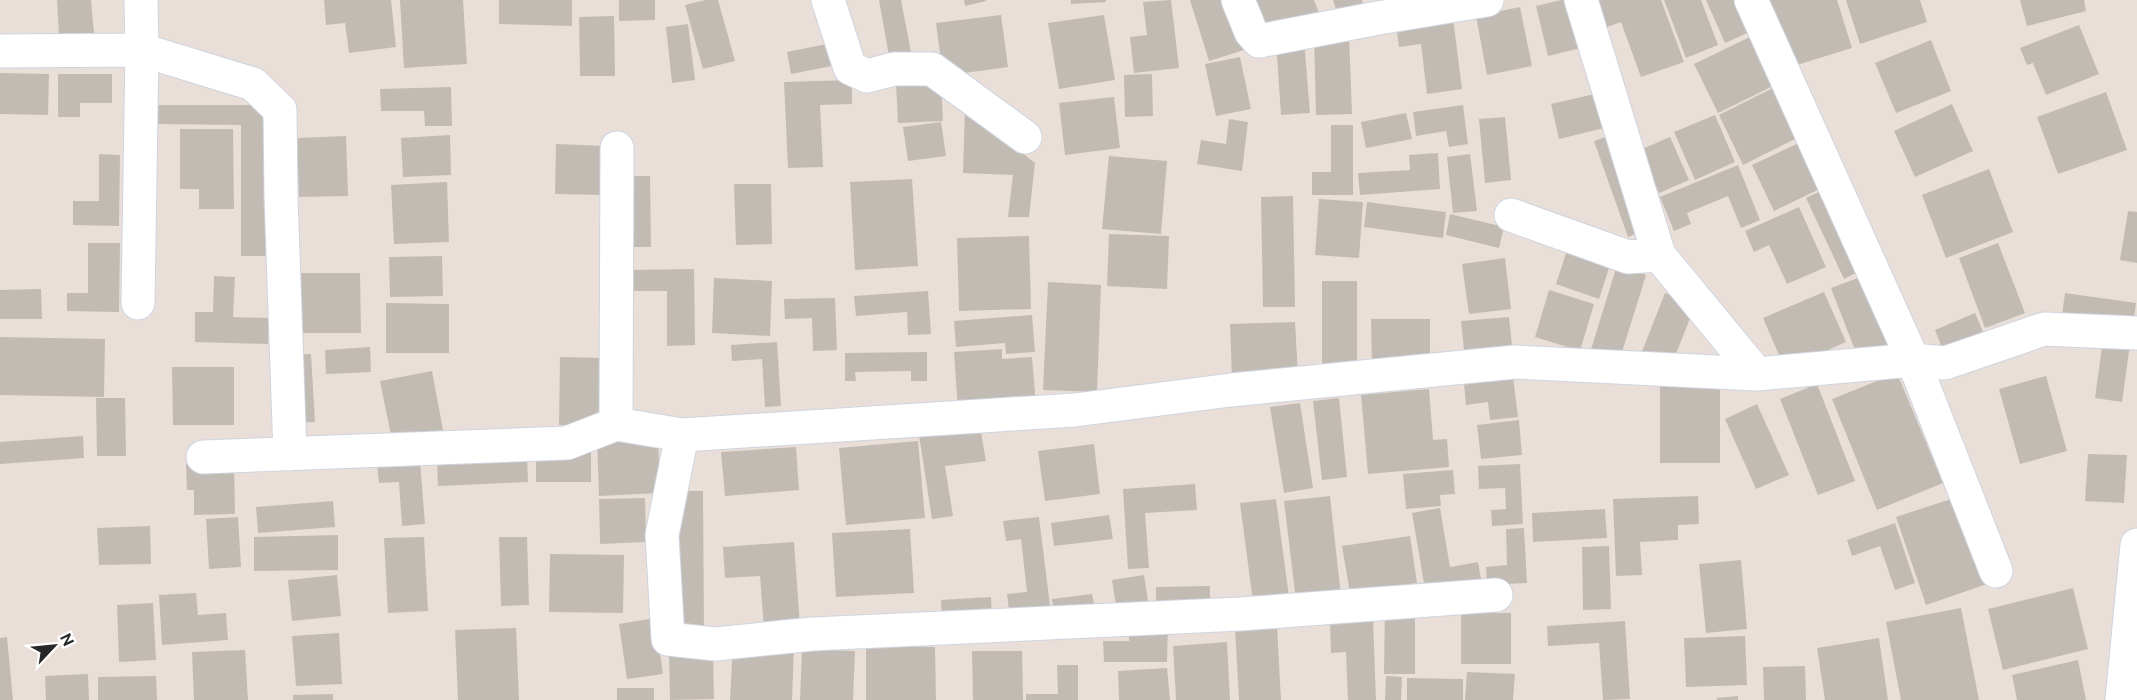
<svg xmlns="http://www.w3.org/2000/svg" width="2137" height="700" font-family="Ubuntu,sans-serif">
	<style>
		.building { fill: #c2bbb4 }
		.lines { fill: none; stroke-linecap: round; stroke-linejoin: round }
		.street-casing { stroke: #ced4e0; stroke-width: 35 }
		.street { stroke: #fff; stroke-width: 33 }
	</style>
	<rect width="100%" height="100%" fill="#eadfd8"/>
	<!-- building -->
	<path class="building" d="M57 0H91L94 33 59 36Z
		M324 0H391L396 47 349 53 345 23 326 25Z
		M400 0H463L467 64 404 68Z
		M499 0H572V26L499 24Z
		M619 0H655V20L619 21Z
		M705 0H718L735 61 703 69 685 5Z
		M879 0H901L911 52 889 56Z
		M964 0H986V1L965 6Z
		M1071 0H1106V2L1071 4Z
		M1171 0 1179 68 1134 73 1130 37 1147 35 1143 2Z
		M1190 0H1229L1244 50 1209 61Z
		M1248 0H1314L1320 16 1261 37Z
		M1333 0H1362L1365 11 1339 19Z
		M1561 0H1570L1581 48 1548 56 1536 6Z
		M1598 0H1661L1684 62 1641 77 1621 22 1599 30 1589 4Z
		M1664 0H1701L1718 45 1686 58Z
		M1706 0H1743L1756 29 1725 43Z
		M1766 0H1837L1852 48 1787 68Z
		M1846 0H1920L1927 22 1860 44Z
		M2020 0H2084L2086 11 2027 26Z
		M1520 7 1532 66 1487 75 1476 16Z
		M1001 15 1008 67 943 76 936 23Z
		M1104 15 1115 80 1059 89 1048 23Z
		M614 16 615 76H580L579 17Z
		M1453 18 1462 89 1427 94 1421 44 1399 47 1396 26Z
		M688 24 695 80 672 83 666 27Z
		M2079 25 2099 74 2046 95 2033 63 2027 65 2020 48Z
		M1756 34 1779 83 1718 113 1694 64Z
		M1349 35 1352 114 1316 115 1314 36Z
		M1304 40 1310 113 1281 115 1276 42Z
		M1931 40 1951 91 1896 113 1875 63Z
		M832 43 837 65 791 74 787 52Z
		M1240 57 1251 109 1216 116 1205 64Z
		M0 73 49 74 48 115 0 114Z
		M58 74H112V103H80V117H58Z
		M1152 74 1153 116 1125 117 1124 75Z
		M852 80V104L820 105 823 167 788 168 784 82Z
		M941 81 943 121 898 123 896 83Z
		M1779 85 1803 135 1743 165 1719 115Z
		M451 87 452 126H425L424 111H381L380 89Z
		M1603 92 1612 126 1559 139 1551 104Z
		M2106 92 2127 150 2058 174 2037 117Z
		M1114 97 1120 148 1065 155 1059 103Z
		M1952 104 1973 151 1915 177 1894 131Z
		M157 105H268V256H241V125L157 124Z
		M1463 105 1468 144 1449 147 1446 131 1416 136 1413 112Z
		M965 107 1035 163 1029 217H1008L1013 175 963 173Z
		M1406 113 1412 139 1366 148 1361 122Z
		M1715 115 1735 162 1695 180 1674 132Z
		M1505 117 1511 180 1485 183 1479 119Z
		M1229 119 1248 122 1242 171 1197 164 1201 140 1226 144Z
		M941 122 946 156 908 161 903 127Z
		M1331 125H1353V195H1312V172H1331Z
		M180 129H233L234 209H199V189H180Z
		M1615 134 1648 229 1628 237 1594 141Z
		M450 135 451 175 403 177 401 138Z
		M346 136 348 196 299 197 297 138Z
		M1670 137 1689 180 1659 193 1640 150Z
		M1807 139 1828 185 1774 211 1752 165Z
		M556 144 606 146 605 195 555 194Z
		M1438 153 1440 189 1360 195 1358 173 1410 170 1409 155Z
		M99 154 120 155 119 226 73 225V201H99Z
		M1470 154 1477 211 1453 213 1447 157Z
		M1109 156 1167 161 1161 234 1102 229Z
		M1738 165 1760 220 1741 228 1728 196 1687 213 1691 224 1674 231 1660 197Z
		M1989 169 2013 232 1946 258 1922 195Z
		M626 176H650L651 247H626Z
		M912 179 918 266 855 270 850 182Z
		M447 182 449 242 394 244 391 185Z
		M734 184H771L772 244 736 245Z
		M1825 189 1864 269 1844 279 1806 198Z
		M1293 196 1295 307H1263L1261 197Z
		M1319 199 1363 202 1359 258 1315 255Z
		M1367 202 1446 212 1443 238 1364 227Z
		M1799 207 1826 267 1787 284 1769 245 1754 252 1745 231Z
		M2128 211 2137 212V263L2120 260Z
		M1450 214 1504 227 1499 248 1446 235Z
		M1109 234 1169 236 1167 289 1107 286Z
		M1029 236 1031 309 959 311 957 238Z
		M88 243H120L119 312 67 311V293H88Z
		M1998 243 2025 313 1985 328 1959 258Z
		M1568 247 1611 262 1599 299 1556 284Z
		M442 256 443 296 390 297 389 257Z
		M1505 258 1511 309 1469 314 1462 264Z
		M1617 265 1646 275 1618 365 1589 356Z
		M694 269 695 345 667 346V291H625V270Z
		M295 273H360L361 333H295Z
		M1866 275 1894 350 1860 363 1831 288Z
		M214 276 235 277 233 317 269 318 268 344 195 342V312H213Z
		M714 278 772 281 770 336 712 333Z
		M1322 281H1357V366H1322Z
		M1048 282 1101 285 1097 392 1043 390Z
		M41 289 42 319H0V290Z
		M1549 290 1594 304 1580 351 1535 337Z
		M928 291 931 334 908 335 907 312 856 316 854 296Z
		M1824 292 1846 342 1785 369 1763 318Z
		M1665 293 1695 306 1671 366 1641 354Z
		M2065 293 2136 303 2133 326 2062 315Z
		M835 298 837 350 813 351 812 318 785 319 784 299Z
		M386 303 449 304V353H386Z
		M1975 313 1987 341 1946 358 1935 330Z
		M1032 315 1035 352 1006 354 1005 343 956 347 954 321Z
		M1509 317 1513 356 1465 360 1461 321Z
		M1371 319H1430V367H1372Z
		M1295 322 1298 375 1232 379 1230 324Z
		M0 337 105 339 104 397 0 395Z
		M2103 340 2130 344 2122 402 2095 398Z
		M777 342 781 406 765 407 762 359 732 361 731 345Z
		M370 347 371 372 326 374 325 350Z
		M1002 349V359L1032 357 1036 405 958 411 954 352Z
		M927 352V381H911V371L855 372 856 381H845V353Z
		M311 354 315 422 292 423 288 355Z
		M560 357 604 358V426L559 425Z
		M172 367H234V425H173Z
		M432 371 443 430 392 440 380 381Z
		M1897 373 1943 483 1877 510 1832 399Z
		M2046 376 2067 451 2020 464 1999 389Z
		M1513 377 1518 417 1490 420 1488 402 1466 405 1464 383Z
		M1660 383H1720V463H1660Z
		M1817 384 1855 481 1818 495 1780 399Z
		M1429 389 1433 440 1447 439 1449 467 1368 474 1361 395Z
		M96 398H125L126 456H97Z
		M1339 398 1347 477 1322 480 1313 401Z
		M1300 403 1313 488 1284 493 1270 407Z
		M1757 404 1789 475 1756 489 1725 419Z
		M1519 420 1522 455 1481 459 1477 425Z
		M980 427 986 461 945 466 953 516 932 519 919 435Z
		M83 436 84 458 0 464V442Z
		M658 437 660 493 599 496 597 440Z
		M918 441 925 518 846 525 839 448Z
		M1094 444 1100 494 1045 501 1038 451Z
		M796 447 799 490 725 496 721 452Z
		M591 452V482H536V453Z
		M527 454 528 482 438 486 437 458Z
		M2088 454 2127 455 2124 503 2085 501Z
		M420 461 425 524 402 526 399 482 379 483 377 464Z
		M234 463 235 514 194 515V490H187L186 464Z
		M1520 464 1523 524 1492 526 1491 510 1506 509 1505 488 1479 489 1478 466Z
		M1453 470 1455 494 1440 495 1441 506 1406 509 1403 474Z
		M1195 484 1197 510 1145 513 1149 568 1128 569 1123 489Z
		M673 491H703L704 632 674 633Z
		M1330 496 1341 596 1296 601 1284 501Z
		M1698 496 1699 524 1678 525V540L1640 542 1642 575 1616 576 1613 499Z
		M1957 497 1987 584 1926 605 1896 517Z
		M645 498 646 542 600 544 599 499Z
		M1276 499 1289 597 1253 602 1240 503Z
		M333 501 335 527 258 533 256 507Z
		M1440 508 1450 567 1478 562 1482 585 1426 595 1412 513Z
		M1605 509 1607 538 1533 542 1532 513Z
		M1109 515 1113 539 1054 546 1051 523Z
		M238 517 241 567 209 569 206 519Z
		M1039 517 1051 614 1010 619 1007 594 1027 592 1021 539 1006 541 1003 521Z
		M1895 523 1915 583 1895 590 1880 546 1852 556 1847 540Z
		M150 526 151 564 99 565 97 528Z
		M1524 528 1527 583 1487 585 1486 567 1507 565 1506 529Z
		M910 529 914 593 836 597 832 533Z
		M338 535V570L254 571V537Z
		M1410 536 1417 583 1350 593 1342 546Z
		M424 537 428 611 388 613 384 538Z
		M499 537H527L529 605 501 606Z
		M794 542 800 627 764 629 760 576 725 578 723 547Z
		M1609 546 1611 609 1583 610 1582 547Z
		M550 554 624 555 623 613 549 612Z
		M1741 560 1747 629 1706 633 1699 564Z
		M337 575 341 616 292 621 288 580Z
		M1144 575 1149 607 1117 612 1112 580Z
		M1210 586V608L1156 609V587Z
		M2073 588 2088 649 2003 670 1988 609Z
		M196 593 198 615 226 613 228 640 162 645 159 595Z
		M1092 594 1096 613 1055 619 1052 599Z
		M991 597 992 618 942 622 941 600Z
		M153 603 156 660 119 662 117 605Z
		M1385 604 1415 605V674H1384Z
		M1961 608 1979 700H1901L1886 622Z
		M1461 613H1511V664H1461Z
		M655 618 663 674 627 679 619 624Z
		M1373 620 1376 700H1348L1346 652 1331 653 1330 621Z
		M1625 621 1630 699 1603 700 1599 643 1548 646 1547 626Z
		M1129 625H1168L1167 662H1104L1103 641H1129Z
		M1277 626 1281 700H1239L1235 628Z
		M516 628 519 700H458L455 630Z
		M339 633 342 684 296 686 292 636Z
		M1745 636 1747 685 1686 687 1684 638Z
		M7 637 13 700H0V638Z
		M1879 638 1888 700H1825L1817 648Z
		M1227 642 1230 700H1176L1173 646Z
		M733 644 794 647 792 700H730Z
		M866 646 935 647 936 700H866Z
		M802 649 855 651 853 700H800Z
		M245 650 248 700H194L192 652Z
		M713 651 714 699 670 700 669 652Z
		M972 651H1022L1023 700H973Z
		M2078 660 2086 700H2017L2012 675Z
		M1057 665H1078V700H1026V694H1058Z
		M1805 666 1806 700H1764L1763 667Z
		M1167 668 1170 700H1119L1118 671Z
		M1467 672 1515 674 1513 700H1465Z
		M88 674 89 700H46L45 676Z
		M156 676 157 700H98V677Z
		M1386 676 1402 677 1401 700H1385Z
		M1407 678 1463 679V700H1407Z
		M617 688H654V700H617Z
		M333 694V700H293V695Z
		M1738 696V700H1717V698Z"/>
	<g class="lines">
		<defs>
			<path id="street" d="M828 0 850 68 867 76 894 69H932L1025 137
				M1238 0 1251 32 1259 41 1378 18 1487 0
				M1581 0 1659 255 1757 374
				M1751 0 1913 360 1996 571
				M0 51 142 50 253 84 280 110 281 197 290 454
				M1511 215 1628 257 1659 255
				M138 303 142 50 141 0
				M616 424 617 148
				M682 435 662 535 668 639 715 644 813 634 1241 614 1496 595
				M203 457 567 443 616 424 682 435 1075 410 1231 390 1515 362 1757 374 1913 360 1945 363 2044 329 2137 333
				M2122 700 2137 545"/>
		</defs>
		<!-- street casing -->
		<use href="#street" class="street-casing"/>
		<!-- street -->
		<use href="#street" class="street"/>
	</g>
	<!-- north arrow -->
	<g transform="translate(54 646) rotate(64)" stroke="#ffffff" stroke-width="4.5" paint-order="stroke">
	<path d="M0-4.5L10 22L0 15L-10 22Z" fill="#272727"/>
	<text y="-9" font-size="16" font-weight="bold" text-anchor="middle" fill="#272727">N</text>
	</g>
</svg>
